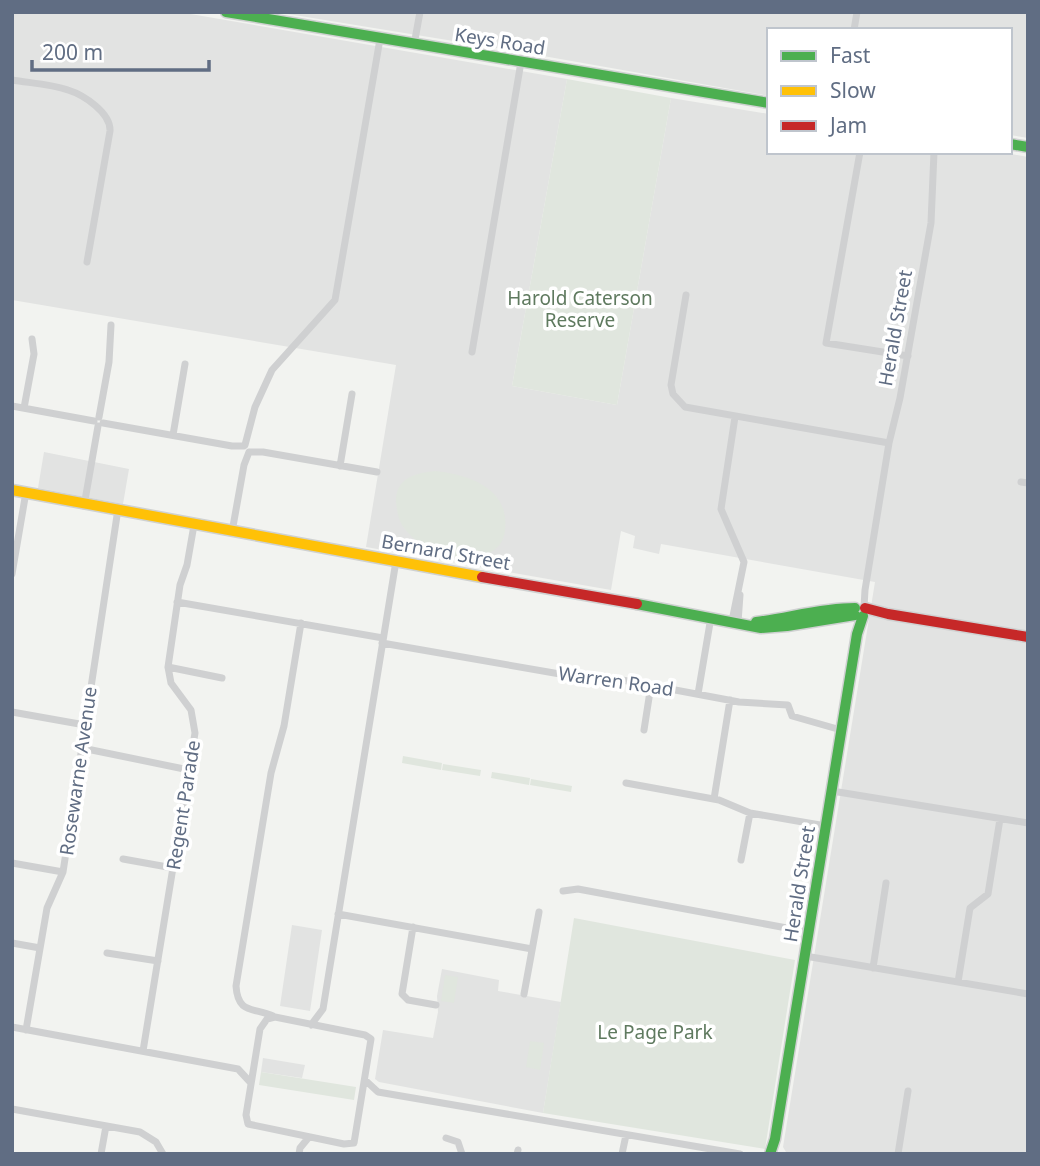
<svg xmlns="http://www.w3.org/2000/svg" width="1040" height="1166" font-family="'Noto Sans',sans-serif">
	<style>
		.built { fill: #e2e3e2 }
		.green { fill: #e0e6de }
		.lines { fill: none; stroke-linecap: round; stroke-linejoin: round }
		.fast-casing { stroke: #cfd1d1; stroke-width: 13 }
		.slow-casing { stroke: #cfd1d1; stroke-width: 13 }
		.jam-casing { stroke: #cfd1d1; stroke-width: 13 }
		.street { stroke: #cfd0d1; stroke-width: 7 }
		.fast { stroke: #4caf50; stroke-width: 10 }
		.slow { stroke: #ffc107; stroke-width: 10 }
		.jam { stroke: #c62828; stroke-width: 10 }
		.labels { text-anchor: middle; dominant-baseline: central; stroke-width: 7; stroke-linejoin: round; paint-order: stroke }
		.street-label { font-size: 19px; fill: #606d83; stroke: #fff }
		.park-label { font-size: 19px; fill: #5f7a5f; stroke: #fff }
	</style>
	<rect width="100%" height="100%" fill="#f2f3f0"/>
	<!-- built -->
	<path class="built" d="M12 12H179L567 79 512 386 617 405 671 98 769 114V152H1000L1028 157 1026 1154H796L786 1152 783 1147 875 582 661 544 659 554 633 548 635 536 621 531 611 590 366 547 396 365 12 300Z
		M276 12H1028V138L1010 135V30H769V96L515 51Z
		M44 452 129 469 123 504 38 488Z
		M292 925 322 930 310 1011 280 1006Z
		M442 969 499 980 498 991 561 1002 543 1113 379 1082 375 1079 383 1030 433 1038 438 1012 437 996Z
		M263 1058 305 1065 302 1078 261 1072Z"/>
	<!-- green -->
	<path class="green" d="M567 79 671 98 617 405 512 386Z
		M436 471C469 475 510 488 505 530 504 542 497 550 487 554 461 565 421 551 404 528 399 522 397 511 396 503 395 477 416 473 436 471Z
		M403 756 442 763 441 770 402 763Z
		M443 764 481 770 480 776 442 770Z
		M492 772 530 778 529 785 491 778Z
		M531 779 572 786 571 792 530 785Z
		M574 918 795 960 765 1149 543 1113Z
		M445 975 458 977 454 1003 441 1001Z
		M530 1041 544 1043 540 1070 526 1067Z
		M261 1072 356 1087 354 1100 259 1085Z"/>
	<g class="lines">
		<defs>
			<path id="fast" d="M226 12 769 103
				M1010 144 1028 147
				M637 604 761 628 787 626 855 615
				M756 622C789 618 821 608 855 608
				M770 1154 775 1139 857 634 863 616"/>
			<path id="slow" d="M12 490 482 577"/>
			<path id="jam" d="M482 577 637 604
				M865 608 888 614 1028 637"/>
		</defs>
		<!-- fast casing -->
		<use href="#fast" class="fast-casing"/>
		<!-- slow casing -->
		<use href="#slow" class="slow-casing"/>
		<!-- jam casing -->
		<use href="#jam" class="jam-casing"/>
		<!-- street -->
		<path class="street" d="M854 30 857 12
			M414 45 420 12
			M12 80C30 83 51 84 68 90 84 95 111 113 110 131L87 262
			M860 152 826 343 908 356
			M686 295 671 385 673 394 685 407 889 443
			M472 352 521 62
			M12 406 94 421
			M24 408 34 354 32 339
			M99 417 109 362 111 325
			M103 423 232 446H244
			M173 435 185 364
			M245 445 255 407 272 370 335 300 380 39
			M250 452H263L377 472
			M340 466 352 394
			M1021 482 1028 483
			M84 506 98 426
			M232 532 244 465 249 452
			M12 574 26 492
			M177 602 383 638
			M864 607 865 590 889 443 900 398 931 223 934 152
			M732 621 744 562 721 509 735 417
			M738 622 740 595
			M382 643 583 678 606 677 739 702 788 705 792 716 841 730
			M168 667 222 678
			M698 694 711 617
			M12 712 85 725
			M644 730 651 685
			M82 748 189 770
			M626 783 719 800 750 813 826 826
			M832 791 1028 823
			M714 799 730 700
			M123 859 173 868
			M741 860 750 813
			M12 863 63 872
			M563 891 578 889 808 932
			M338 914 532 949
			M413 927 402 994 408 1000 436 1005
			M12 943 40 948
			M107 953 158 961
			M805 956 1028 994
			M873 968 886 883
			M958 982 970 908 988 894 1000 819
			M524 994 539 912
			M273 1016C254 1007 238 1015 236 986L271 773 284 726 301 623
			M275 1017 365 1035 371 1039 354 1143 344 1144 248 1124 246 1115 260 1029 267 1019Z
			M311 1025 323 1009 396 561
			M12 1027 238 1069 251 1083
			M26 1030 47 908 63 872 118 509
			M143 1051 195 733 191 710 171 683 168 667 180 585 187 565 194 525
			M365 1080 378 1092 740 1154
			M12 1109 140 1132 156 1142 163 1154
			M446 1138 458 1142 462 1154
			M101 1154 106 1126
			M299 1154 300 1148 309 1137
			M517 1154 518 1150
			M622 1154 626 1135
			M898 1154 908 1091"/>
		<!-- fast -->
		<use href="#fast" class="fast"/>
		<!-- slow -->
		<use href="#slow" class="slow"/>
		<!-- jam -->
		<use href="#jam" class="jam"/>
	</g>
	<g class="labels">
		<!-- street labels -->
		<g class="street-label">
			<text transform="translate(500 41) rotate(9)">Keys Road</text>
			<text transform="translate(895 328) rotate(-80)">Herald Street</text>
			<text transform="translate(446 552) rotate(10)">Bernard Street</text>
			<text transform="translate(616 681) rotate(8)">Warren Road</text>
			<text transform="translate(78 771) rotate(-82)">Rosewarne Avenue</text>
			<text transform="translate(183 805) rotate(-81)">Regent Parade</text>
			<text transform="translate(799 884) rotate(-81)">Herald Street</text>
		</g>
		<!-- park labels -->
		<g class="park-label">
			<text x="580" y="298">Harold Caterson<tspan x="580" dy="22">Reserve</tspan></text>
			<text x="655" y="1032">Le Page Park</text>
		</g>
	</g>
	<!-- border -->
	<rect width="1040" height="1166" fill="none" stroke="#606d83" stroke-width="28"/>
	<!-- legend -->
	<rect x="767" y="28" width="245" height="126" fill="#ffffff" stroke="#bfc5cd" stroke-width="2"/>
	<rect x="781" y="51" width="35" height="10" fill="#4caf50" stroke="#bfc5cd" stroke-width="2"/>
	<text x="830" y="63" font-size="21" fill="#606d83">Fast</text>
	<rect x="781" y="86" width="35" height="10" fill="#ffc107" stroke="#bfc5cd" stroke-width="2"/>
	<text x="830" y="98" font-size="21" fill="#606d83">Slow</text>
	<rect x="781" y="121" width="35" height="10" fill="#c62828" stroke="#bfc5cd" stroke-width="2"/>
	<text x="830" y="133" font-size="21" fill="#606d83">Jam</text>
	<!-- scale -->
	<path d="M32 60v10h177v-10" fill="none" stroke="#606d83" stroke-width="3.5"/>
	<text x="42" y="60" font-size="21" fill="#606d83" stroke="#ffffff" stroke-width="5" paint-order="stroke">200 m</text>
</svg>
